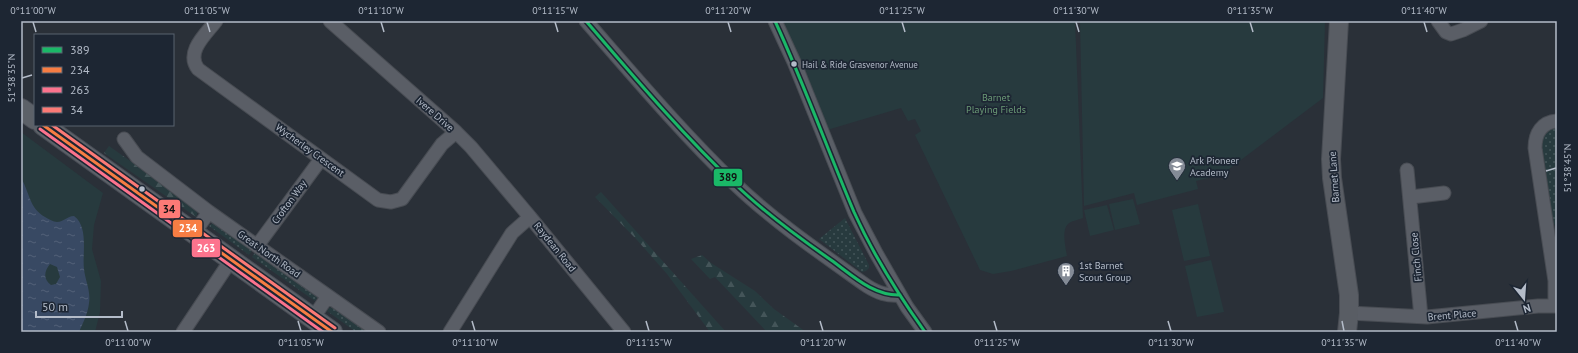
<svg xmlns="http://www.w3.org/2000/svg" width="1578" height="353" font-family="'PT Sans',sans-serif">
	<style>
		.grass { fill: url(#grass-dots) }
		.forest { fill: url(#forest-firs) }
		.park { fill: #273a3e }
		.water { fill: url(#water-ripples); fill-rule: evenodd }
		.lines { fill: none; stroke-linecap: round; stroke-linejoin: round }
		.street-casing { stroke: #484c53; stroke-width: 15 }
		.secondary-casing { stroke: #484c53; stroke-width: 20 }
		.primary-casing { stroke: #484c55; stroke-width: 22 }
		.street { stroke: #5a5e66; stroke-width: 13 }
		.secondary { stroke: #595d64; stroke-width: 18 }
		.primary { stroke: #5c6168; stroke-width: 20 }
		.bus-1-casing { stroke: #1d2633; stroke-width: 6 }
		.bus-2-casing { stroke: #1d2633; stroke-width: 6 }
		.bus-3-casing { stroke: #1d2633; stroke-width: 6 }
		.bus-4-casing { stroke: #1d2633; stroke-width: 6 }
		.bus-1 { stroke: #1ab867; stroke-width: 3 }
		.bus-2 { stroke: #f77d43; stroke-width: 3 }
		.bus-3 { stroke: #fc738d; stroke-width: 3 }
		.bus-4 { stroke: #fc7a76; stroke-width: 3 }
		.ticks { fill: none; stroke: #b4bcc9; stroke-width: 1.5 }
		.bus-dot { fill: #b4bcc9; stroke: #1d2633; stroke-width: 1.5 }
		.labels { text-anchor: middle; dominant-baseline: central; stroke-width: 3.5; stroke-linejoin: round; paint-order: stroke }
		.bus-label { font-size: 9px; fill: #b4bcc9; stroke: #1d2633; text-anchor: start }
		.park-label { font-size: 10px; fill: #6b9a76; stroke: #1d2633 }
		.street-label { font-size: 10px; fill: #b4bcc9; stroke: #1d2633 }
		.poi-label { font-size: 10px; fill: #b4bcc9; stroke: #1d2633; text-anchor: start }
		.line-badge { stroke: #1d2633; stroke-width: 1.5 }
		.badge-label { font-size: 11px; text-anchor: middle; font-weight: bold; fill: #fff }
		.pale-badge-label { font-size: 11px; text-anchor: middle; font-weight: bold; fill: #111 }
		.neatline { fill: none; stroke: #b4bcc9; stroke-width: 1.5 }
		.ticks-label { font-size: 10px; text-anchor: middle; fill: #b4bcc9 }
	</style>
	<defs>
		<pattern id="grass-dots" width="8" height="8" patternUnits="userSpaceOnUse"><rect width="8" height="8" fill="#273a3e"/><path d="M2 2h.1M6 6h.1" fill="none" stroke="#445559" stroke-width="1.8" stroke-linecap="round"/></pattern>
		<pattern id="forest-firs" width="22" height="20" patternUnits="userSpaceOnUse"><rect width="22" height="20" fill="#273a3e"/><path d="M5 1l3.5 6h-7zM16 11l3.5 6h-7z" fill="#445559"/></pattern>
		<pattern id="water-ripples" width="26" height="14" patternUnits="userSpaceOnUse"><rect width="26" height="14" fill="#384963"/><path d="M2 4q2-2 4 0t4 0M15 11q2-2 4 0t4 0" fill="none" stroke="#526178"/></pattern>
	</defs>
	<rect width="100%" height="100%" fill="#2a3038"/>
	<!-- grass -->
	<path class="grass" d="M1557 127V224L1552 225 1539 145 1546 130Z
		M845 218 869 265V268L866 271 862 272 819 239Z
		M214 222 253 249 249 255 209 226Z
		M256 251 317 295V298L315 301 252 257Z
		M332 307 336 308 370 332H356L327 311 329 308Z"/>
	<!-- forest -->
	<path class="forest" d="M109 146 195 207 198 211 196 217 104 153Z
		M601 192 726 332H710L667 274 637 240 595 197Z
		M702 255 711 263 755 291 774 309 806 332H767L715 277 710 279 691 259Z"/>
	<!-- park -->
	<path class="park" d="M783 21H1075L1083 218C1078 220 1071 221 1068 224 1061 230 1066 249 1067 256L1011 271 993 274 980 270 915 135 921 131 915 119 908 121 901 108 827 130Z
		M1080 21H1325L1323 98 1221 175 1196 181 1198 189 1137 205 1134 193 1084 206Z
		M21 132 103 193 94 225 92 249 101 281 100 312 95 332H21Z
		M1133 199 1140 224 1115 230 1109 204Z
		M1198 204 1210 256 1184 261 1172 210Z
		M1107 205 1114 230 1090 236 1084 210Z
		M1211 260 1224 312 1197 317 1185 266Z"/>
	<!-- water -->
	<path class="water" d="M21 178C30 193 29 208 45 217 49 219 53 222 57 222 64 222 67 216 74 216 89 227 82 254 84 269 85 280 91 291 89 303 88 313 83 323 79 332H21ZM50 264 57 267 60 277 56 284 51 285C43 279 44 271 50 264Z"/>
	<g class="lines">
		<defs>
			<path id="street" d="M216 21C206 34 185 52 198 69L378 200 391 202 402 199 442 144 456 132
				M330 21 456 132 471 147 530 217
				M586 21C634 76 682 133 735 184 775 222 822 254 867 286 878 293 887 296 900 295
				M775 21 794 62 855 213 876 253 907 307 925 332
				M1438 21 1446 32 1451 34 1463 30 1481 21
				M124 139 137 157 209 212 379 332
				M1407 170 1421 317
				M1411 197 1444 193
				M194 233 209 212
				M257 246 321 159
				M1555 305V281L1535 148C1535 133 1542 122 1557 121
				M1349 313 1427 317 1538 306H1557
				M313 318 328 296
				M183 332 231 260
				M450 332 512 233 530 217 624 332"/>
			<path id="secondary" d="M1339 21 1331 159 1332 178 1349 295V313L1347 332"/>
			<path id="primary" d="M21 109 35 119
				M43 125 332 332"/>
		</defs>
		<!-- street casing -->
		<use href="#street" class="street-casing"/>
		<!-- secondary casing -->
		<use href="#secondary" class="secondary-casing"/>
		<!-- primary casing -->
		<use href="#primary" class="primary-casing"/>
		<!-- street -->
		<use href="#street" class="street"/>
		<!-- secondary -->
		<use href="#secondary" class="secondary"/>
		<!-- primary -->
		<use href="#primary" class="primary"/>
		<defs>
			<path id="bus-1" d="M586 21C634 77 682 134 736 185 765 213 798 237 831 260 852 275 873 296 900 295
				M775 21C804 84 827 148 854 212 872 252 900 297 925 332"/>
			<path id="bus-2" d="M43 125 332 332"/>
			<path id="bus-3" d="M40 129 323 332"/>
			<path id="bus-4" d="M52 125 335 328"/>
		</defs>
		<!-- bus-1 casing -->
		<use href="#bus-1" class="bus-1-casing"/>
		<!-- bus-2 casing -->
		<use href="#bus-2" class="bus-2-casing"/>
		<!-- bus-3 casing -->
		<use href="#bus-3" class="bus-3-casing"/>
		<!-- bus-4 casing -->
		<use href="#bus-4" class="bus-4-casing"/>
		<!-- bus-1 -->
		<use href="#bus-1" class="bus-1"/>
		<!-- bus-2 -->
		<use href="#bus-2" class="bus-2"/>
		<!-- bus-3 -->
		<use href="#bus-3" class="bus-3"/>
		<!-- bus-4 -->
		<use href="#bus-4" class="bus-4"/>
	</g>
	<!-- ticks -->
	<path class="ticks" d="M33 22 36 32M207 22 210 32M381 22 384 32M555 22 558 32M728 22 731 32M902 22 905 32M1076 22 1079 32M1250 22 1253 32M1424 22 1427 32M22 78 32 75M1546 171 1556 168M125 321 128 331M298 321 301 331M472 321 475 331M646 321 649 331M820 321 823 331M994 321 997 331M1168 321 1171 331M1342 321 1344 331M1515 321 1518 331"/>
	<!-- icons -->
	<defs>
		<symbol id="school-pin" viewBox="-11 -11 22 30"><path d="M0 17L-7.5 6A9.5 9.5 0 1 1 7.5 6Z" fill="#848b96" stroke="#1d2633"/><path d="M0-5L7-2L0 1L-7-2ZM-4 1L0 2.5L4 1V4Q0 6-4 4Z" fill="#fff"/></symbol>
		<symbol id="building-pin" viewBox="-11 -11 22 30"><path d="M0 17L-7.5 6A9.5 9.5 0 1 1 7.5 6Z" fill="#848b96" stroke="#1d2633"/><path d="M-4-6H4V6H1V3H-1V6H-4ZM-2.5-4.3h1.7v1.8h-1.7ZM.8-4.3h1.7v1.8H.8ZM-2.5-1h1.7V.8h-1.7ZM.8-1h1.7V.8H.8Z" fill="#fff"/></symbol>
	</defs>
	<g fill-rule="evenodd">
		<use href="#school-pin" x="1167" y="156" width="20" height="27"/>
		<use href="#building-pin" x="1056" y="261" width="20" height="27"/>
	</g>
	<!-- markers -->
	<g class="bus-dot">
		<circle cx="794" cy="64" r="3.5"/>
		<circle cx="142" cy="189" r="3.5"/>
	</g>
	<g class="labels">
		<!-- bus labels -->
		<g class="bus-label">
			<text x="802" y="64">Hail &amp; Ride Grasvenor Avenue</text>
		</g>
		<!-- park labels -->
		<g class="park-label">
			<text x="996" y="97">Barnet<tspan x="996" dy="12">Playing Fields</tspan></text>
		</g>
		<!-- street labels -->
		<g class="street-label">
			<text transform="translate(435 114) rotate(41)">Ivere Drive</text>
			<text transform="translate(310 150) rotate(36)">Wycherley Crescent</text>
			<text transform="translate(1334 177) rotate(-94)">Barnet Lane</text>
			<text transform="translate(289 202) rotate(-54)">Crofton Way</text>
			<text transform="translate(555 247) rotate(51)">Raydean Road</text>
			<text transform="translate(269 254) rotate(35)">Great North Road</text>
			<text transform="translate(1416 257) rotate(-95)">Finch Close</text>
			<text transform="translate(1452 315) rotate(-5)">Brent Place</text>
		</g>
		<!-- poi labels -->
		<g class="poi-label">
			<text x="1190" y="160">Ark Pioneer<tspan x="1190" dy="12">Academy</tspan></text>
			<text x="1079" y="265">1st Barnet<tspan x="1079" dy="12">Scout Group</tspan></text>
		</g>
	</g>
	<g class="line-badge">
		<rect x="713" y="168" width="30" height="19" rx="4" fill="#1ab867"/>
		<rect x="158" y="199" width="23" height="20" rx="4" fill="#fc7a76"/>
		<rect x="172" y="219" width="31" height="19" rx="4" fill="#f77d43"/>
		<rect x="191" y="238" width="30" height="20" rx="4" fill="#fc738d"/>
	</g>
	<g class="badge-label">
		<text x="188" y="232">234</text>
		<text x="206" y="252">263</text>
	</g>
	<g class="pale-badge-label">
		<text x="728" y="181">389</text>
		<text x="169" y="213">34</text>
	</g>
	<!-- border -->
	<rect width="1578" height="353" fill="none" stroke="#1d2633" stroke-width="44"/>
	<!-- legend -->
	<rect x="34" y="34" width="140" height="92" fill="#1d2633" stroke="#59626f"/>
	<rect x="42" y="47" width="20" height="6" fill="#1ab867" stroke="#59626f"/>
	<text x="70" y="54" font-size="12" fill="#b4bcc9">389</text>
	<rect x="42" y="67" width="20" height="6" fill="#f77d43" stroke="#59626f"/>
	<text x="70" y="74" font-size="12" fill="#b4bcc9">234</text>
	<rect x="42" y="87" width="20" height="6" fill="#fc738d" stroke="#59626f"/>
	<text x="70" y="94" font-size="12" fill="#b4bcc9">263</text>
	<rect x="42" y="107" width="20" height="6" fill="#fc7a76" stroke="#59626f"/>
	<text x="70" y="114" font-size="12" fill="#b4bcc9">34</text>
	<!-- north arrow -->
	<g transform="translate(1524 299) rotate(163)" stroke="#1d2633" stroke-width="3" paint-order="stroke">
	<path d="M0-3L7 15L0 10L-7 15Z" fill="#b4bcc9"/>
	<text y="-6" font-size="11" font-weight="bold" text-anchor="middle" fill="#b4bcc9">N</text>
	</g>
	<!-- scale -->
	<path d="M36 311v6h86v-6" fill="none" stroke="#b4bcc9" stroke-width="2"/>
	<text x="42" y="311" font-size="12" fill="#b4bcc9" stroke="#1d2633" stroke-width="3" paint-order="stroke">50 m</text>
	<rect x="22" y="22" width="1534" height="309" class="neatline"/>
	<g class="ticks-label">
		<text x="33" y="14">0°11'00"W</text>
		<text x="207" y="14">0°11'05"W</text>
		<text x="381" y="14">0°11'10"W</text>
		<text x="555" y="14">0°11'15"W</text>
		<text x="728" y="14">0°11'20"W</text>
		<text x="902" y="14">0°11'25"W</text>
		<text x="1076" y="14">0°11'30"W</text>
		<text x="1250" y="14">0°11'35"W</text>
		<text x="1424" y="14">0°11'40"W</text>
		<text transform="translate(11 78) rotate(-90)" y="4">51°38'35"N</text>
		<text transform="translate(1567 168) rotate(-90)" y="4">51°38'45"N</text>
		<text x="128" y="346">0°11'00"W</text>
		<text x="301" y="346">0°11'05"W</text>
		<text x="475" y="346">0°11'10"W</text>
		<text x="649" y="346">0°11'15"W</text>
		<text x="823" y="346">0°11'20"W</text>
		<text x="997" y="346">0°11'25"W</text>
		<text x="1171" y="346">0°11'30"W</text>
		<text x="1344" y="346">0°11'35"W</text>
		<text x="1518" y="346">0°11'40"W</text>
	</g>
</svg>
